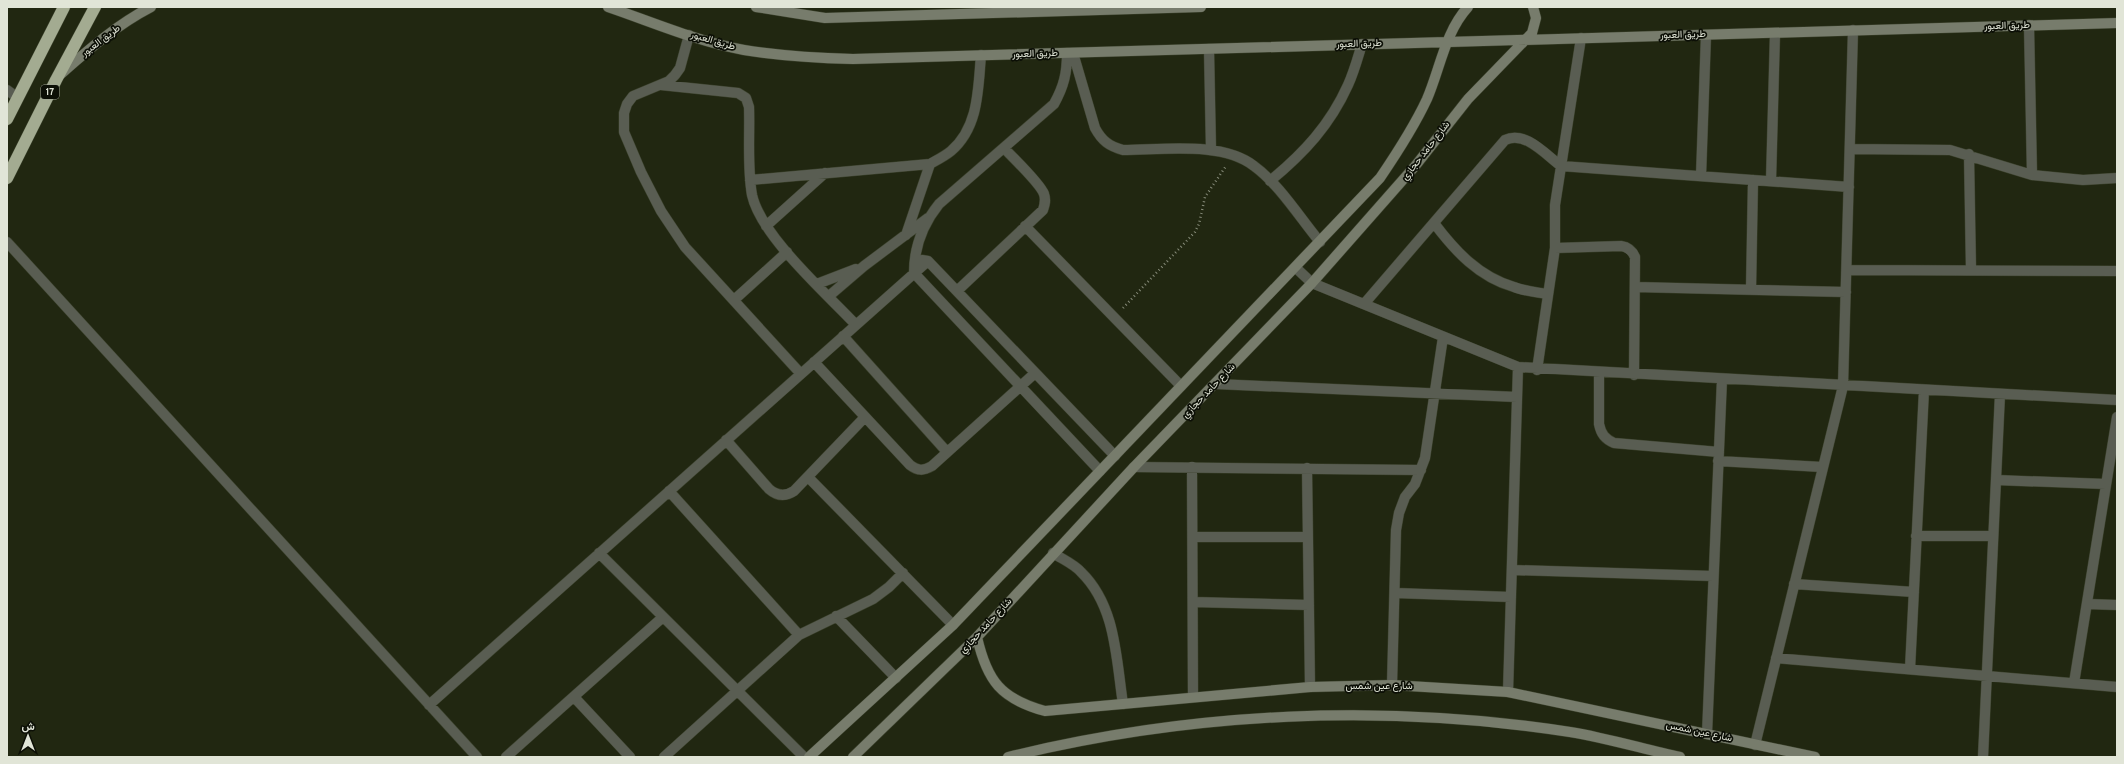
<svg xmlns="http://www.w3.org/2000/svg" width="2124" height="764" font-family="Overpass,Vazirmatn,sans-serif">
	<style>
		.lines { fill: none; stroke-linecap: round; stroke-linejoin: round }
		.street-casing { stroke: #3c422d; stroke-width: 11 }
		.secondary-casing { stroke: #3c422d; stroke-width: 11 }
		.highway-casing { stroke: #3c422d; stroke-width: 13 }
		.path { stroke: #878c7a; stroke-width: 2.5; stroke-dasharray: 1 3; stroke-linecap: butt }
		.street { stroke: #595d52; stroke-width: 10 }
		.secondary { stroke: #777c6c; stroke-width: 10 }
		.highway { stroke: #a3ab91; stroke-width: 12 }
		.labels { text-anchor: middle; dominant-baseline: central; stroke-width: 3.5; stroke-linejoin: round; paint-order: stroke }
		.shield { fill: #0c0f06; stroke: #a1a598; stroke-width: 1 }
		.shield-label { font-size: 9px; font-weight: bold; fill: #e1e5d7 }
		.street-label { font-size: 10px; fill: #e1e5d7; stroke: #0c0f06 }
	</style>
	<rect width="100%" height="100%" fill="#212711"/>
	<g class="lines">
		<defs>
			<path id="street" d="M2029 25 2032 175
				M689 35 680 68 675 75 669 81 633 96 627 104 624 113V132L641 172 661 211 685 247 801 374
				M1209 49 1211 150
				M1067 53C1067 73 1064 86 1054 104L939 204C923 224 914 247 914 273L1100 471
				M1073 53 1095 128C1102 141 1109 146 1123 150 1162 150 1222 141 1254 166 1279 184 1300 218 1320 242
				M661 85 738 93 746 98 749 107C750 135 747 167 752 195 761 236 826 293 856 325
				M7 90 18 98
				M1850 149 1950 150 2032 175 2083 180 2117 178
				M1969 154 1971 270
				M1701 176 1706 35
				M750 180 930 164C937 160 945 156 951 151 979 127 978 89 981 55
				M1270 181C1304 153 1330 125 1348 85 1354 72 1358 57 1362 44
				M1771 181 1775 33
				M1434 223C1455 251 1479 277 1514 287 1524 291 1536 292 1547 294
				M766 226 825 173
				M1025 226 1181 386
				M906 235 930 164
				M7 242 477 757
				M1555 248 1621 246C1628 247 1632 250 1635 257L1634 375
				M922 260 928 261 1115 456
				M1296 268 1312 283 1518 367 2117 400
				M1847 270 2117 271
				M817 284 856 269
				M1635 287 1846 292
				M1751 290 1753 180
				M957 291 1043 210C1045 204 1046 200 1044 194 1040 183 1013 158 1004 148
				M829 296 864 266 928 218
				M734 300 787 252
				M1364 304 1505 140C1525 130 1546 155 1561 166L1849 187
				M843 336 947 452
				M814 362 910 465C918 471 923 471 932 466L1034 374
				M1537 370 1555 248V205L1581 38
				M1599 373V424C1601 434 1605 439 1614 443L1719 452
				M1216 384 1517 397
				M726 440 769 489C777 496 785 497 794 491L865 417
				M1718 461 1822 467
				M1134 467 1421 470
				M1192 467 1193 697
				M1307 468 1310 687
				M808 477 953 625
				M1996 480 2106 484
				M669 491 799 635
				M1916 536H1993
				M1193 537H1308
				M599 553 804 757
				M1053 553C1062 559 1074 564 1081 572 1116 606 1116 658 1123 704
				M1512 570 1713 576
				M1794 584 1914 592
				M1395 593 1511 597
				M1193 602 1309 605
				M2087 604 2117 605
				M836 616 896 678
				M1776 658 2117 687
				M1910 669 1924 390
				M2074 683 2117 417
				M1392 685 1396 530 1399 513 1405 497 1415 484 1425 458 1443 337
				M1508 692 1518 367
				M574 697 630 757
				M429 705 928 261
				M1707 734 1722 379
				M1755 745 1843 386 1853 30
				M506 757 663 617
				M664 757 799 635 873 599 889 587 903 573
				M1983 757 2000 394"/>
			<path id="secondary" d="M608 7C652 22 698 42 744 50 781 56 816 58 853 59L2117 23
				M756 7 825 18 1201 7
				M61 74C89 49 118 24 151 7
				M977 637C987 681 1001 699 1045 711L1310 687 1392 685 1508 692 1815 757
				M809 757 953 625 1380 178C1397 153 1414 127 1427 99 1440 69 1445 32 1468 7
				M853 757 977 637 1134 467 1312 283 1416 165 1468 99 1532 33 1536 18 1533 7
				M1008 757C1191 712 1384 703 1570 732 1607 738 1643 749 1680 757"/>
			<path id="highway" d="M7 119 64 7
				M7 178 56 80 95 7"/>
		</defs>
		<!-- street casing -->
		<use href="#street" class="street-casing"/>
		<!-- secondary casing -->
		<use href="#secondary" class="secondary-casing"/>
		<!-- highway casing -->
		<use href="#highway" class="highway-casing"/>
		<!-- path -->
		<path class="path" d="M1123 308 1195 232 1199 224 1205 197 1226 166"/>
		<!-- street -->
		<use href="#street" class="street"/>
		<!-- secondary -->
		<use href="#secondary" class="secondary"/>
		<!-- highway -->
		<use href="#highway" class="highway"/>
	</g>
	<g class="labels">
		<!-- shield labels -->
		<rect class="shield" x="41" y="85" width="18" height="14" rx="3"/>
		<g class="shield-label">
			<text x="50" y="92">17</text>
		</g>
		<!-- street labels -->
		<g class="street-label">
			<text transform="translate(2007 26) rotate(-2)">طريق العبور</text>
			<text transform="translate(1683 35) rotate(-2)">طريق العبور</text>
			<text transform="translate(101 41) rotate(-37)">طريق العبور</text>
			<text transform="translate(713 41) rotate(16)">طريق العبور</text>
			<text transform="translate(1359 44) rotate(-2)">طريق العبور</text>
			<text transform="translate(1035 54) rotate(-2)">طريق العبور</text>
			<text transform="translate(1426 151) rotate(-52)">شارع حامد حجازي</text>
			<text transform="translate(1209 391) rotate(-46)">شارع حامد حجازي</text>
			<text transform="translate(986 626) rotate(-47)">شارع حامد حجازي</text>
			<text x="1379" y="686">شارع عين شمس</text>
			<text transform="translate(1699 732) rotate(12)">شارع عين شمس</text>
		</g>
	</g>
	<!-- border -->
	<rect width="2124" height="764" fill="none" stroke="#e1e5d7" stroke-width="16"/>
	<!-- north arrow -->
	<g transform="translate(28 736)" stroke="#0c0f06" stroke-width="3" paint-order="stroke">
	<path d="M0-3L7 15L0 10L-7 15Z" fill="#e1e5d7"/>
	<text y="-6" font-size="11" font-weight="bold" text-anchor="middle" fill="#e1e5d7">ش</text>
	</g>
</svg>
